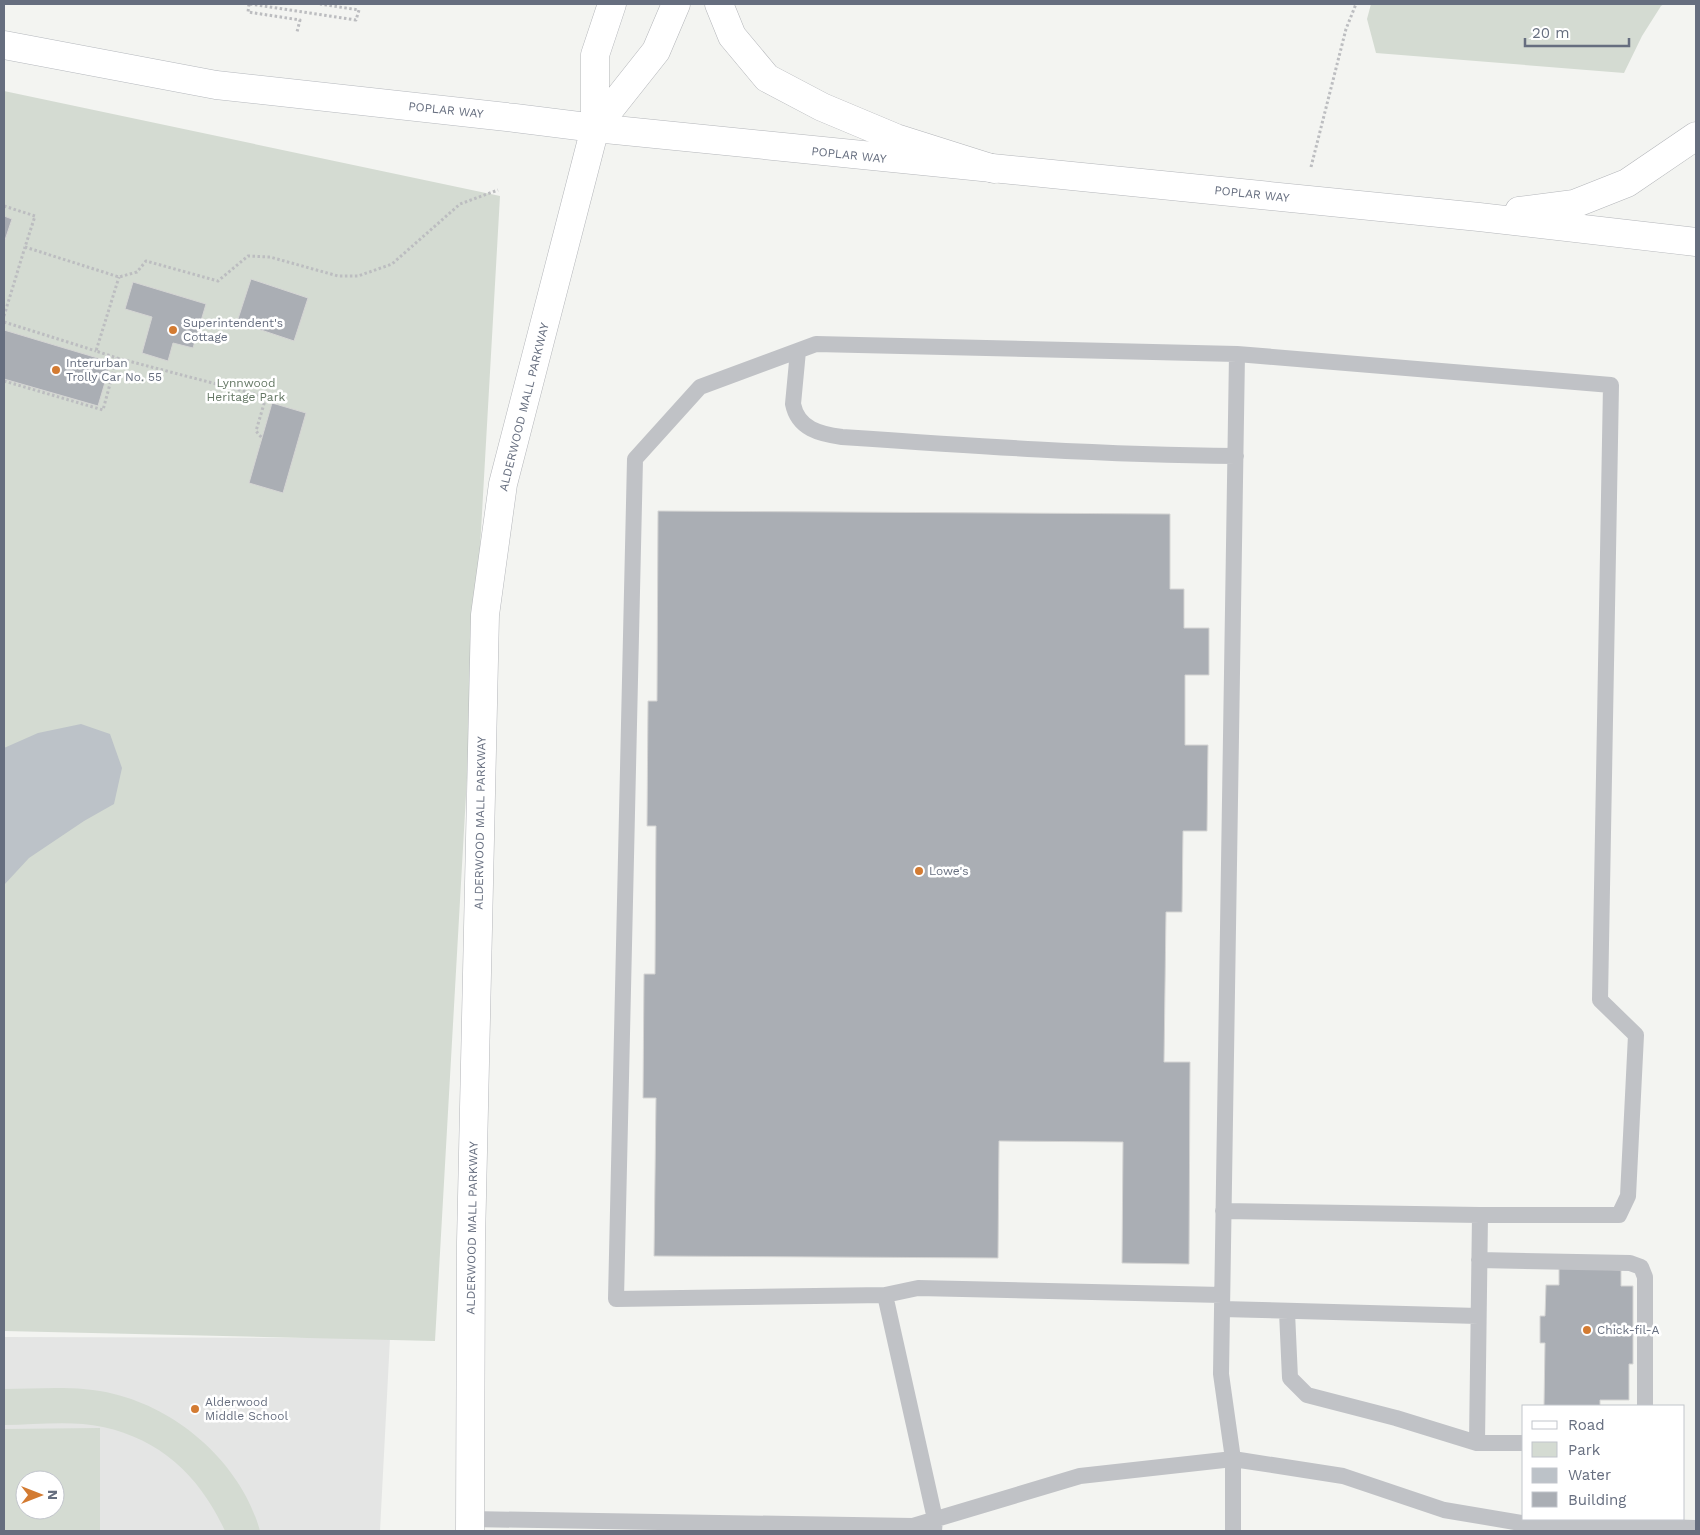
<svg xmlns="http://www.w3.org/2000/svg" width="1700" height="1535" font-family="'Work Sans',sans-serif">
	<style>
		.built { fill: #e4e5e4; fill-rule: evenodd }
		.green { fill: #d4dbd2; fill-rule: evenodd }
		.water { fill: #bcc2c8 }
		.building { fill: #aaaeb4; stroke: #d5d5d4 }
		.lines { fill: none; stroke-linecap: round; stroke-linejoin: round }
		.secondary-casing { stroke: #b5b8bd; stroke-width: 29 }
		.primary-casing { stroke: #b4b6ba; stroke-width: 29 }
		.highway-casing { stroke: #b3b5b9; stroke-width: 29 }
		.path { stroke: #bcbdc0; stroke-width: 3; stroke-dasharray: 2.5 2.5; stroke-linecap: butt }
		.lane { stroke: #c0c2c6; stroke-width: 16 }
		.secondary { stroke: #fff; stroke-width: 28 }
		.primary { stroke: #fff; stroke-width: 28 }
		.highway { stroke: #fff; stroke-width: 28 }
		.poi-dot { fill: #d37b32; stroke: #fff; stroke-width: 2 }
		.labels { text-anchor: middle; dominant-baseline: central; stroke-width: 5; stroke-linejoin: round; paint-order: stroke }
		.street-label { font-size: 12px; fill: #666e7f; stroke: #fff }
		.poi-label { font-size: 12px; fill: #666e7f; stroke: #fff; text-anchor: start }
		.park-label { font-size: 12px; fill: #647764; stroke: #fff }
	</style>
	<rect width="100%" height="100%" fill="#f3f4f1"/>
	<!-- built -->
	<path class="built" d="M4 1337 390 1338 380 1531H4ZM25 1480H55V1510H25Z"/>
	<!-- green -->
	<path class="green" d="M1371 4H1664L1661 6 1642 36 1624 73 1376 53 1367 19Z
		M4 91 500 196 435 1341 4 1331Z
		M4 1389C40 1389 79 1385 114 1394 180 1410 242 1465 260 1531H225C200 1477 162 1440 103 1427 71 1420 36 1425 4 1425Z
		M100 1428V1531H4V1429ZM25 1480H55V1510H25Z"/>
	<!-- water -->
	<path class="water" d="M81 724 110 734 122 768 114 804 84 821 29 858 4 885V748L38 733Z"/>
	<!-- building -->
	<path class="building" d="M4 216 12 219 4 243Z
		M251 279 308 298 294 341 237 322Z
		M133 282 206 304 193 348 173 343 168 361 142 353 152 317 125 309Z
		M4 330 111 362 98 406 4 379Z
		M272 403 306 413 283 493 249 483Z
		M658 511 1170 514V589H1184V628H1209V675H1185V745H1208L1207 831H1183L1182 912H1166L1164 1062H1190L1189 1264 1122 1263 1123 1142 999 1141 998 1258 654 1256 656 1098H643L644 974H655L656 826H647L648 701H657Z
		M1559 1267 1621 1270V1286H1633V1364H1629V1400H1600V1406H1544L1545 1343H1540V1316H1545L1546 1285H1559Z"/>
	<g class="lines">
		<defs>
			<path id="secondary" d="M4 45 216 85 515 118 595 128"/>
			<path id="primary" d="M1519 211 1574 204 1627 183 1696 136
				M470 1531 471 1242 485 615 503 484 595 128 1479 217 1696 242"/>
			<path id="highway" d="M719 4 732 36 767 78 822 107 896 138 994 169
				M595 128 656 51 676 4
				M595 128V55L612 4"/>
		</defs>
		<!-- secondary casing -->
		<use href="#secondary" class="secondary-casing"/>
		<!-- primary casing -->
		<use href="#primary" class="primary-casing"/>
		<!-- highway casing -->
		<use href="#highway" class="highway-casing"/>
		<!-- path -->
		<path class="path" d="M249 4 248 12 300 20 297 32
			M250 4 356 20 359 10 320 4
			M1311 167 1346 29 1356 4
			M4 206 35 216 25 247 119 277 137 272 146 261 218 281 248 256 270 257 338 276H358L392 264 460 204 498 190
			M4 316 25 247
			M4 322 96 351
			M117 358 266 397 256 431 262 438
			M4 381 103 410 117 358 96 351 119 277"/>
		<!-- lane -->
		<path class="lane" d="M798 351 793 404C798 429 820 434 842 437 973 446 1104 455 1236 456
			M1223 1211 1480 1215 1477 1443
			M1479 1260 1630 1263 1641 1267 1645 1277V1406
			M885 1295 918 1288 1222 1295
			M1222 1309 1478 1316
			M1287 1312 1290 1378 1307 1395 1396 1418 1477 1443H1524
			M470 1519 913 1526 1080 1476 1233 1459 1343 1476 1444 1510 1521 1523 1696 1528
			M934 1531 935 1519 885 1295 616 1299 635 459 700 387 816 344 1237 354 1611 385 1600 1000 1636 1035 1628 1196 1619 1215H1480
			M1233 1531V1459L1221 1374 1237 354"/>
		<!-- secondary -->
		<use href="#secondary" class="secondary"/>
		<!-- primary -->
		<use href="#primary" class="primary"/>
		<!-- highway -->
		<use href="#highway" class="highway"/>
	</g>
	<!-- markers -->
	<g class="poi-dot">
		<circle cx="173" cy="330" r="5"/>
		<circle cx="56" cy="370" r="5"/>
		<circle cx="919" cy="871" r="5"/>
		<circle cx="1587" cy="1330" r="5"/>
		<circle cx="195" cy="1409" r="5"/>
	</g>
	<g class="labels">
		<!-- street labels -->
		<g class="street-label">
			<text transform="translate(446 110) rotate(6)">POPLAR WAY</text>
			<text transform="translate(849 155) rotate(6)">POPLAR WAY</text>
			<text transform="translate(1252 194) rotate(6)">POPLAR WAY</text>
			<text transform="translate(524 407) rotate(-76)">ALDERWOOD MALL PARKWAY</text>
			<text transform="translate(480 823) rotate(-89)">ALDERWOOD MALL PARKWAY</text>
			<text transform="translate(472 1228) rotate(-89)">ALDERWOOD MALL PARKWAY</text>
		</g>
		<!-- poi labels -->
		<g class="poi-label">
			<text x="183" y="323">Superintendent's<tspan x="183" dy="14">Cottage</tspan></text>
			<text x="66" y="363">Interurban<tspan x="66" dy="14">Trolly Car No. 55</tspan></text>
			<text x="929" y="871">Lowe's</text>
			<text x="1597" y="1330">Chick-fil-A</text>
			<text x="205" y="1402">Alderwood<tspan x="205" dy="14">Middle School</tspan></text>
		</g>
		<!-- park labels -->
		<g class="park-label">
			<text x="246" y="383">Lynnwood<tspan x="246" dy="14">Heritage Park</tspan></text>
		</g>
	</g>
	<!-- border -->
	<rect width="1700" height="1535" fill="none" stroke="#666e7f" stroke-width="10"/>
	<!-- legend -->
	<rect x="1522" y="1405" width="162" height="115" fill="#ffffff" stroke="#c2c5cc"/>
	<rect x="1532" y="1421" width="25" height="8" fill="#ffffff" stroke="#c2c5cc"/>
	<text x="1568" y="1430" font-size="15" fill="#666e7f">Road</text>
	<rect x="1532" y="1442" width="25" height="15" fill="#d4dbd2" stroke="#c2c5cc"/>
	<text x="1568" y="1455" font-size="15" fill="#666e7f">Park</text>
	<rect x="1532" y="1468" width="25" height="15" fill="#bcc2c8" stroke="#c2c5cc"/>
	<text x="1568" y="1480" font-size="15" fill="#666e7f">Water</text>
	<rect x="1532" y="1492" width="25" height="15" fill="#aaaeb4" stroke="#c2c5cc"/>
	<text x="1568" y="1505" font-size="15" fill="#666e7f">Building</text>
	<!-- north arrow -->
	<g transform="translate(40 1495) rotate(90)"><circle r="24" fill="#ffffff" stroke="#c2c5cc"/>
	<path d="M0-4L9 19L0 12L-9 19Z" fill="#d37b32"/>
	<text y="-8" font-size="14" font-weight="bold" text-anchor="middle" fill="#666e7f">N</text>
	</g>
	<!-- scale -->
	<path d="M1525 38v8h104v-8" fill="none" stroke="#666e7f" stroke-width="2.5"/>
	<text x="1532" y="38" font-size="15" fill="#666e7f" stroke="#ffffff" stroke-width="4" paint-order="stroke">20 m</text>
</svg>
